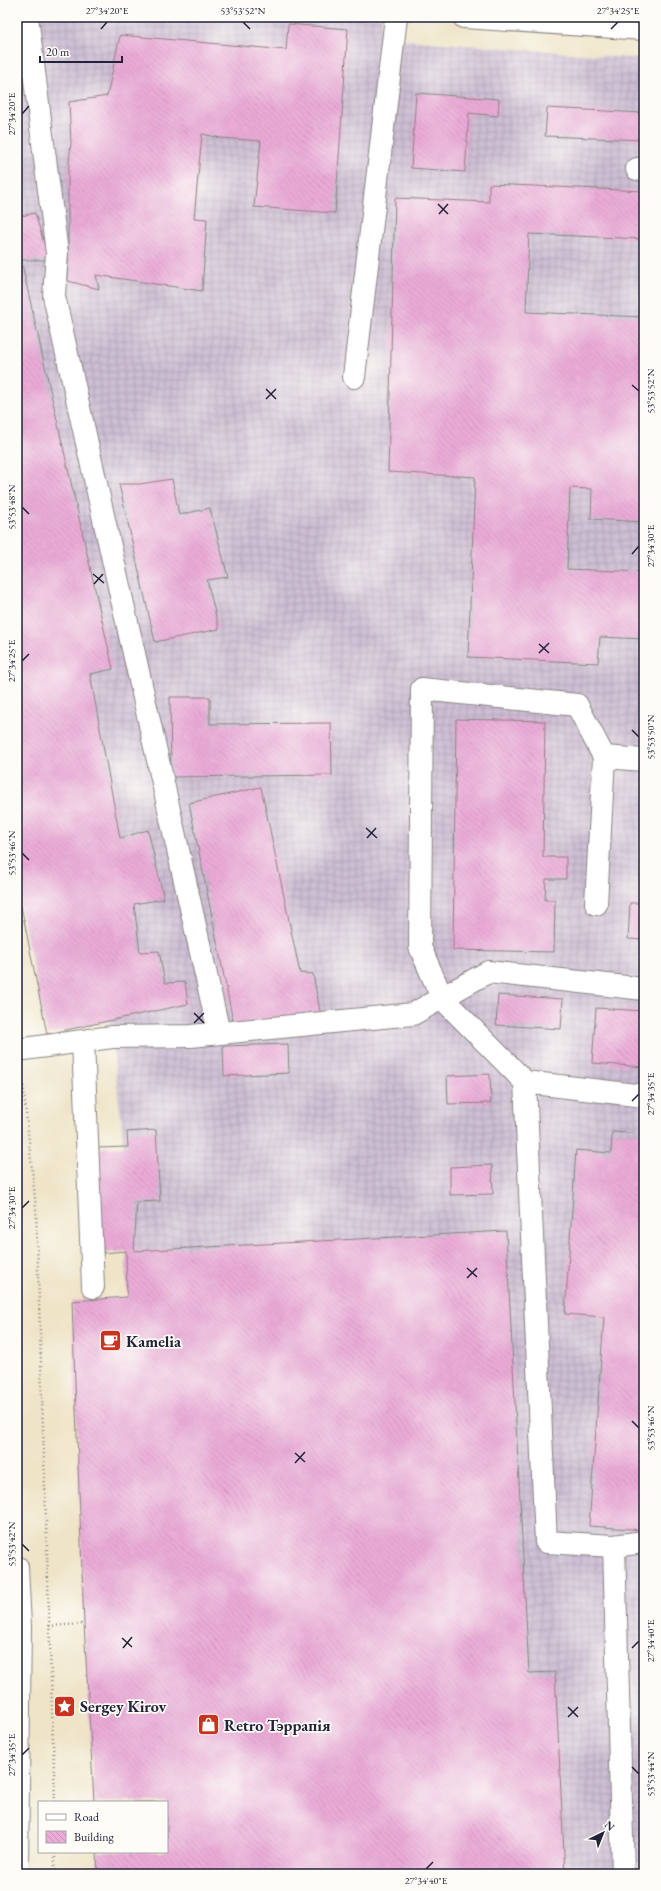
<svg xmlns="http://www.w3.org/2000/svg" width="661" height="1891" font-family="'EB Garamond',serif">
	<style>
		.industrial { fill: url(#industrial-grid) }
		.building { fill: url(#building-back-hatch) }
		.lines { fill: none; stroke-linecap: round; stroke-linejoin: round }
		.minor-casing { stroke: #888382; stroke-width: 24 }
		.path { stroke: #888382; stroke-width: 2.5; stroke-dasharray: 1 3; stroke-linecap: butt }
		.minor { stroke: #fff; stroke-width: 22 }
		.ticks { fill: none; stroke: #22223b; stroke-width: 1.5 }
		.labels { text-anchor: middle; dominant-baseline: central; stroke-width: 3.5; stroke-linejoin: round; paint-order: stroke }
		.poi-label { font-size: 16px; font-weight: bold; fill: #22223b; stroke: #fdfcf7; text-anchor: start }
		.neatline { fill: none; stroke: #22223b; stroke-width: 1.5 }
		.ticks-label { font-size: 10px; text-anchor: middle; fill: #22223b }
	</style>
	<defs>
		<pattern id="industrial-grid" width="8" height="8" patternUnits="userSpaceOnUse"><rect width="8" height="8" fill="#cdbed3"/><path d="M0 4h8M4 0v8" fill="none" stroke="#b0a3b6"/></pattern>
		<pattern id="building-back-hatch" width="6" height="6" patternUnits="userSpaceOnUse"><rect width="6" height="6" fill="#eaabd7"/><path d="M-1 5l2 2M0 0l6 6M5-1l2 2" fill="none" stroke="#c893b9"/></pattern>
	</defs>
	<rect width="100%" height="100%" fill="#fdfcf7"/>
	<filter id="ink" filterUnits="userSpaceOnUse"><feTurbulence type="fractalNoise" baseFrequency=".025" numOctaves="2"/><feDisplacementMap in="SourceGraphic" scale="8" xChannelSelector="R" yChannelSelector="G"/><feConvolveMatrix kernelMatrix="1 2 1 2 8 2 1 2 1" color-interpolation-filters="sRGB"/></filter>
	<filter id="wash" filterUnits="userSpaceOnUse"><feTurbulence type="fractalNoise" baseFrequency=".012" numOctaves="4" result="noise"/><feDisplacementMap in="SourceGraphic" scale="16" xChannelSelector="R" yChannelSelector="G"/><feGaussianBlur stdDeviation="0.9" result="paint"/><feColorMatrix in="noise" values="0 0 0 0 0 0 0 0 0 0 0 0 0 0 0 0 0 1.4 0 .05"/><feComposite in="paint" operator="in"/></filter>
	<g filter="url(#wash)">
		<rect width="100%" height="100%" fill="#efe4c8"/>
		<!-- industrial -->
		<path class="industrial" d="M17 17H382L380 38 644 59V1874H99L167 1852V1802L127 1297 126 1251 103 1253 97 1148 124 1147 110 1021 47 1034 17 890Z"/>
		<g id="blocks">
			<!-- building -->
			<path class="building" d="M288 24 348 29 335 213 254 207 261 141 221 138 202 134 194 218 207 219 202 291 96 275 99 289 68 281V173L71 143 69 102 107 96 120 35 286 50Z
				M416 93 499 99 498 116 469 113 465 172 411 168Z
				M547 108 644 113V140L545 136Z
				M489 184 644 191V239L529 234 526 312 644 317V522L591 519 592 489 570 488 567 569 644 572V639L600 637 598 663 468 657 475 477 388 472 395 198 489 202Z
				M35 213 49 260H21L113 669 90 674 120 838 148 830 164 899 134 904 140 952 159 951 165 983 185 982 188 1004 47 1034 17 886V217Z
				M172 479 179 515 210 508 228 577 207 580 219 629 155 642 119 484H140Z
				M170 697H210V724L331 723 332 775 171 777Z
				M456 719 545 721 543 857H566V879H546L545 900H555L554 952 453 950Z
				M261 787 300 973 313 974 321 1016 234 1026 189 803Z
				M643 809 644 940 628 939 630 903H639Z
				M498 995 563 999 561 1029 496 1025Z
				M596 1008 644 1011V1067L592 1063Z
				M288 1044 289 1073 224 1076 223 1046Z
				M490 1074 491 1103 448 1104 447 1076Z
				M156 1130 160 1201 137 1202 134 1251 506 1231 529 1673 555 1672 565 1874H98L97 1852H167V1802H94L84 1624 72 1301 127 1297 126 1251 103 1253 97 1148 128 1147 127 1132Z
				M612 1132 644 1134V1530L589 1526 604 1317 565 1314 576 1150 611 1153Z
				M492 1165 493 1194 450 1195V1167Z"/>
		</g>
	</g>
	<g filter="url(#ink)">
		<use href="#blocks" fill-opacity="0" stroke="#888382" stroke-width="1"/>
		<g class="lines">
			<defs>
				<path id="minor" d="M27 17 57 253 54 296 219 1033
					M464 17 644 29
					M637 169 644 170
					M354 377 396 17
					M596 904 604 757
					M83 1041 93 1287
					M17 1050 112 1037 191 1036 413 1014 488 972 644 989
					M525 1082 644 1096
					M614 1546 546 1542 525 1082 442 998 420 947 422 689 577 705 604 757 644 760
					M17 1567 20 1626 17 1867
					M623 1874 614 1546 644 1542"/>
			</defs>
			<!-- minor casing -->
			<use href="#minor" class="minor-casing"/>
			<!-- path -->
			<path class="path" d="M22 1074 36 1208 55 1802
				M49 1626 84 1624
				M55 1874V1852"/>
			<!-- minor -->
			<use href="#minor" class="minor"/>
		</g>
	</g>
	<!-- ticks -->
	<path class="ticks" d="M243 22 250 29M101 29 107 22M611 29 618 22M22 114 29 106M438 204 448 214M439 214 448 204M632 385 639 391M266 389 276 399M266 399 276 389M22 507 29 514M632 554 639 546M93 574 104 583M94 584 103 574M539 644 549 653M539 653 549 643M22 661 29 654M632 730 639 737M366 828 377 838M367 838 376 828M22 853 29 860M194 1013 204 1023M194 1023 204 1013M632 1101 639 1094M22 1208 29 1201M467 1268 477 1277M467 1278 477 1268M632 1421 639 1428M295 1453 305 1462M295 1463 305 1452M22 1544 29 1551M122 1638 132 1647M123 1648 132 1637M632 1648 639 1641M568 1707 578 1717M568 1717 578 1707M22 1755 29 1748M632 1767 639 1774M426 1869 433 1862"/>
	<!-- icons -->
	<defs>
		<symbol id="cafe-square" viewBox="-11 -11 22 22"><rect x="-9" y="-9" width="18" height="18" rx="4" fill="#c8321e" stroke="#fdfcf7"/><path d="M-5.5-4.5H6V0H3Q3 3.5 0 3.5H-2.5Q-5.5 3.5-5.5 0ZM3-3.2v2h1.7v-2ZM-6 4.5H4V6H-6Z" fill="#fff"/></symbol>
		<symbol id="sight-square" viewBox="-11 -11 22 22"><rect x="-9" y="-9" width="18" height="18" rx="4" fill="#c8321e" stroke="#fdfcf7"/><path d="M0-6L1.8-2.2L6-1.7L2.9 1.2L3.7 5.4L0 3.3L-3.7 5.4L-2.9 1.2L-6-1.7L-1.8-2.2Z" fill="#fff"/></symbol>
		<symbol id="shop-square" viewBox="-11 -11 22 22"><rect x="-9" y="-9" width="18" height="18" rx="4" fill="#c8321e" stroke="#fdfcf7"/><path d="M-5-2.5h2.3a2.7 3.5 0 0 1 5.4 0H5L5.5 6h-11ZM-1.5-2.5h3a1.5 2.3 0 0 0-3 0Z" fill="#fff"/></symbol>
	</defs>
	<g fill-rule="evenodd">
		<use href="#cafe-square" x="98" y="1328" width="25" height="25"/>
		<use href="#sight-square" x="52" y="1694" width="25" height="25"/>
		<use href="#shop-square" x="196" y="1712" width="25" height="25"/>
	</g>
	<g class="labels">
		<!-- poi labels -->
		<g class="poi-label">
			<text x="126" y="1341">Kamelia</text>
			<text x="80" y="1706">Sergey Kirov</text>
			<text x="224" y="1725">Retro Тэррапія</text>
		</g>
	</g>
	<!-- margin -->
	<rect width="661" height="1891" fill="none" stroke="#fdfcf7" stroke-width="44"/>
	<!-- legend -->
	<rect x="38" y="1801" width="130" height="52" fill="#fdfcf7" stroke="#a5a5ac"/>
	<rect x="46" y="1814" width="20" height="6" fill="#ffffff" stroke="#a5a5ac"/>
	<text x="74" y="1821" font-size="12" fill="#22223b">Road</text>
	<rect x="46" y="1831" width="20" height="12" fill="url(#building-back-hatch)" stroke="#a5a5ac"/>
	<text x="74" y="1841" font-size="12" fill="#22223b">Building</text>
	<!-- north arrow -->
	<g transform="translate(603 1833) rotate(43)" stroke="#fdfcf7" stroke-width="3" paint-order="stroke">
	<path d="M0-3L7 15L0 10L-7 15Z" fill="#22223b"/>
	<text y="-6" font-size="11" font-weight="bold" text-anchor="middle" fill="#22223b">N</text>
	</g>
	<!-- scale -->
	<path d="M40 56v6h82v-6" fill="none" stroke="#22223b" stroke-width="2"/>
	<text x="46" y="56" font-size="12" fill="#22223b" stroke="#fdfcf7" stroke-width="3" paint-order="stroke">20 m</text>
	<rect x="22" y="22" width="617" height="1847" class="neatline"/>
	<g class="ticks-label">
		<text x="107" y="14">27°34'20"E</text>
		<text x="243" y="14">53°53'52"N</text>
		<text x="618" y="14">27°34'25"E</text>
		<text transform="translate(11 114) rotate(-90)" y="4">27°34'20"E</text>
		<text transform="translate(650 391) rotate(-90)" y="4">53°53'52"N</text>
		<text transform="translate(11 507) rotate(-90)" y="4">53°53'48"N</text>
		<text transform="translate(650 546) rotate(-90)" y="4">27°34'30"E</text>
		<text transform="translate(11 661) rotate(-90)" y="4">27°34'25"E</text>
		<text transform="translate(650 737) rotate(-90)" y="4">53°53'50"N</text>
		<text transform="translate(11 853) rotate(-90)" y="4">53°53'46"N</text>
		<text transform="translate(650 1094) rotate(-90)" y="4">27°34'35"E</text>
		<text transform="translate(11 1208) rotate(-90)" y="4">27°34'30"E</text>
		<text transform="translate(650 1428) rotate(-90)" y="4">53°53'46"N</text>
		<text transform="translate(11 1544) rotate(-90)" y="4">53°53'42"N</text>
		<text transform="translate(650 1641) rotate(-90)" y="4">27°34'40"E</text>
		<text transform="translate(11 1755) rotate(-90)" y="4">27°34'35"E</text>
		<text transform="translate(650 1774) rotate(-90)" y="4">53°53'44"N</text>
		<text x="426" y="1884">27°34'40"E</text>
	</g>
</svg>
